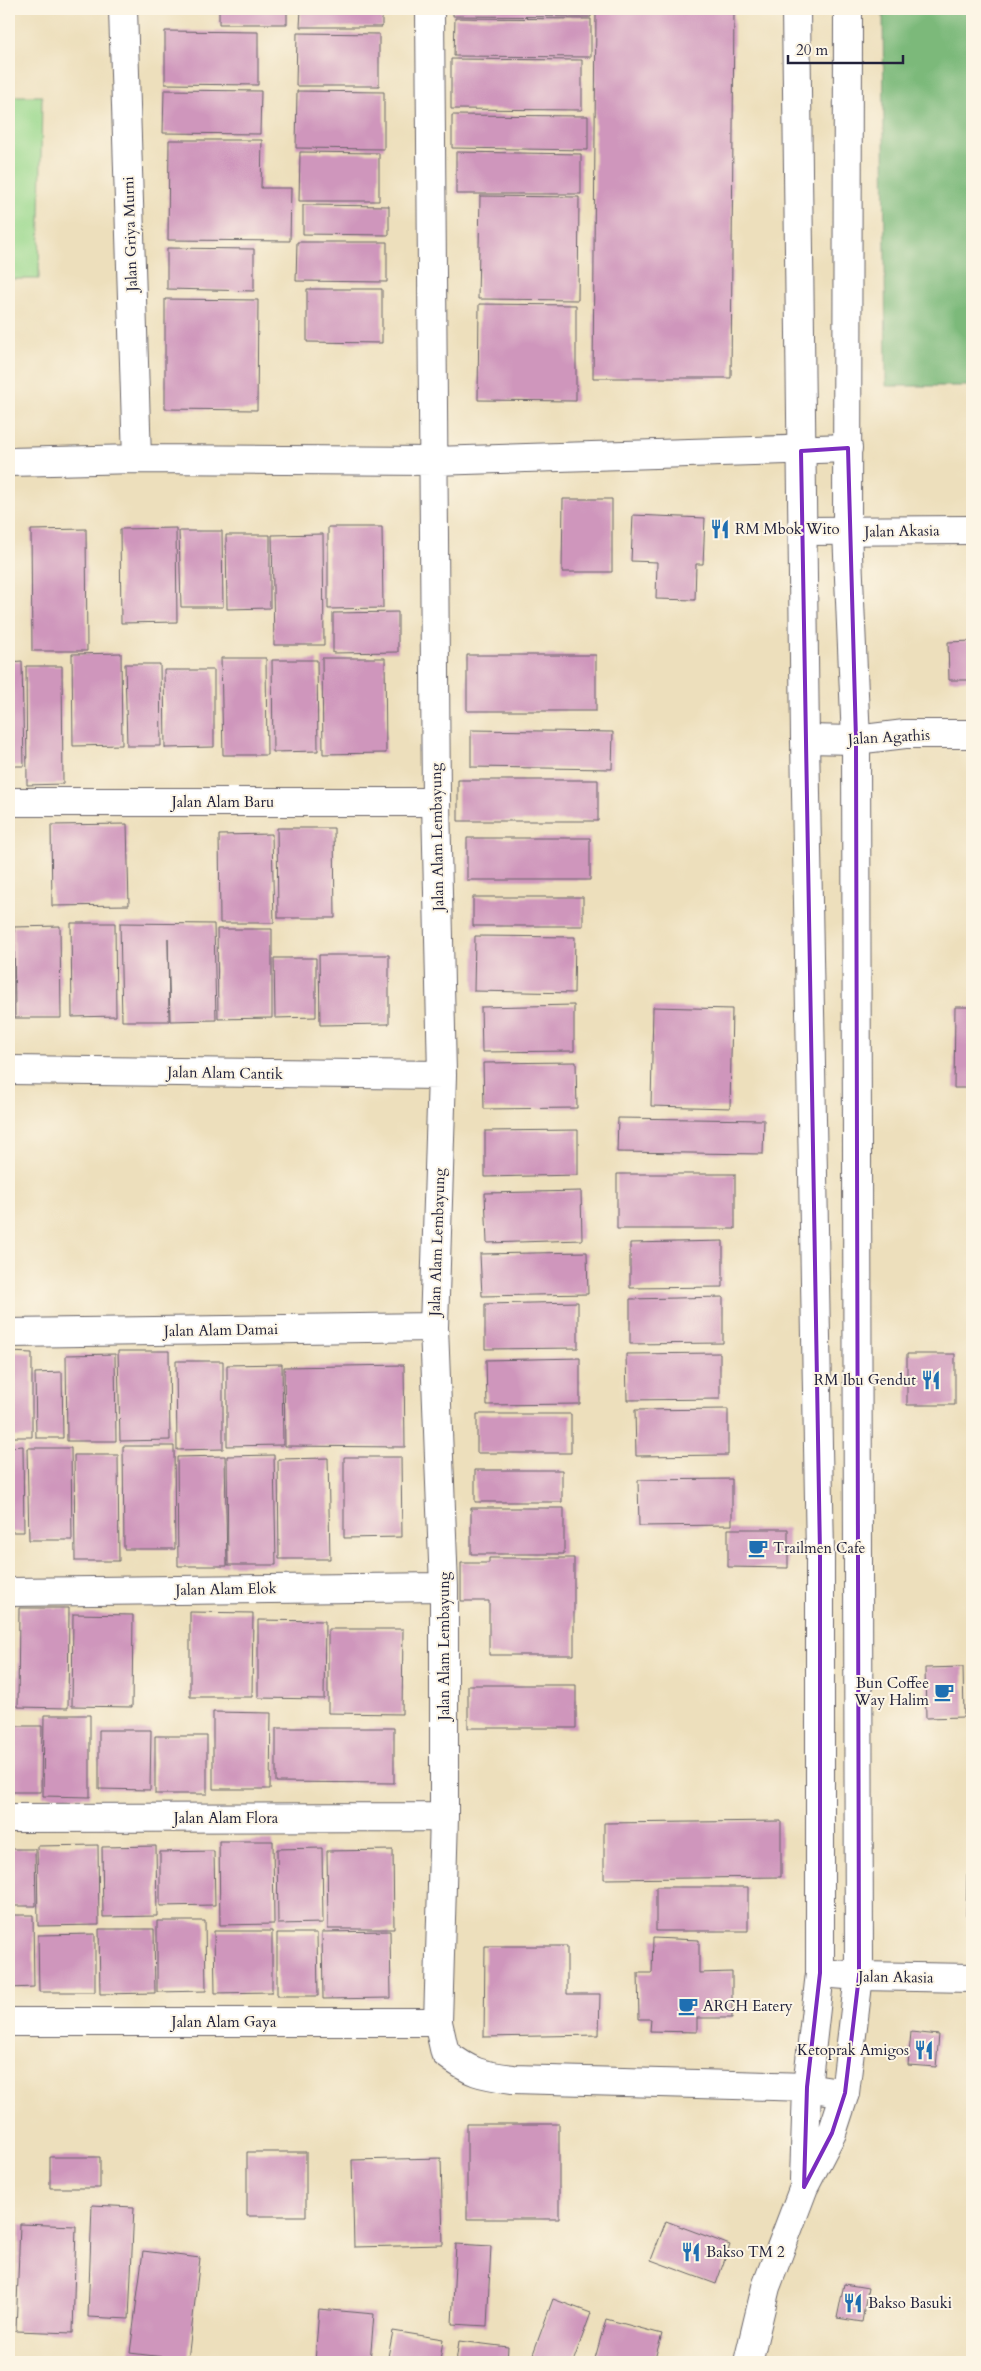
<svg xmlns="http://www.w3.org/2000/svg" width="981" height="2371" font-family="Cardo,serif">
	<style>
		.green { fill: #9bd98f; stroke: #5e7e65 }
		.forest { fill: #7cb97a; stroke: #4f6e5a }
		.building { fill: #cf96bc }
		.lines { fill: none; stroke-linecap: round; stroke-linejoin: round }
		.minor-casing { stroke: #696468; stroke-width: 30 }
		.tertiary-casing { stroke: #696468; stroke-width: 30 }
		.minor { stroke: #fff; stroke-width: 28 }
		.tertiary { stroke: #fff; stroke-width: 28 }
		.marked { fill: none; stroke: #7b2cbf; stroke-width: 4; stroke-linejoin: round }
		.labels { text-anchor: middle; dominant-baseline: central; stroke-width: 4; stroke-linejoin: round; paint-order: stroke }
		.street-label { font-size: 15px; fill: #22223b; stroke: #fcf5e5 }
		.poi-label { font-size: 15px; fill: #22223b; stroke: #fcf5e5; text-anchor: start }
	</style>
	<rect width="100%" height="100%" fill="#fcf5e5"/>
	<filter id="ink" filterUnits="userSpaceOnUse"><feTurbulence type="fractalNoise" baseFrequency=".02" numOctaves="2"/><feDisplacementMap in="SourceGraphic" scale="10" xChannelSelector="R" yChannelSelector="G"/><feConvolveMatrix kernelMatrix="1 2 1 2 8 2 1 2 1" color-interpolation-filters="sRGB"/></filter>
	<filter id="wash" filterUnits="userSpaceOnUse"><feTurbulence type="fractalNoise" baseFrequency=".0096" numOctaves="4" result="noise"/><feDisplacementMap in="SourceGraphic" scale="20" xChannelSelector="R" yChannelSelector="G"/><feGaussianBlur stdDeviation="1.12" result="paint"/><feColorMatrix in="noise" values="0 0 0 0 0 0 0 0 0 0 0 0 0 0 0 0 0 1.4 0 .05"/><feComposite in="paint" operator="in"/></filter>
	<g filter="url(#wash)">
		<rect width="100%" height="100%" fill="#eddfbc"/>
		<!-- green -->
		<path class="green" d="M9 96H42L39 279H9Z"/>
		<!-- forest -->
		<path class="forest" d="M883 9H972V386H886Z"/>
		<g id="blocks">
			<!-- building -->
			<path class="building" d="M219 9H287V24H219Z
				M301 9H382V27H300Z
				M453 9H591V17L453 16Z
				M596 9H734L731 378H593Z
				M455 18 591 19V57L454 56Z
				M165 31 258 32V85L165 84Z
				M297 33 379 34V86H296Z
				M451 59 582 60V110L451 109Z
				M164 90 261 91 260 134 163 133Z
				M297 91 384 92V149L296 148Z
				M452 115 588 116V150L452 148Z
				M169 140H262L261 188H291L290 241 168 240Z
				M300 152 379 153V201H299Z
				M456 152 581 154V194H456Z
				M480 196 579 197 578 300 478 299Z
				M303 205 389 206V235L303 234Z
				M297 242H387V282L296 281Z
				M167 248 254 249V291L167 289Z
				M307 289H382V343L307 342Z
				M165 299 258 300 257 410 165 409Z
				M479 304 576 305V401L478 400Z
				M563 499H612V572H562Z
				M633 515 705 518 703 564H696L695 600 656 599 657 562 631 561Z
				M328 527H382L383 608 328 609Z
				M176 528 177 622 121 623 120 529Z
				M86 529 87 651H32L31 530Z
				M179 531H222L223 607H181Z
				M323 534 324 645H274L272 535Z
				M226 535H270V608L227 609Z
				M398 612V652L333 653V613Z
				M972 641V680H949L948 642Z
				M121 653 122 745 73 746 72 654Z
				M467 655H596V711H467Z
				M221 658H266L267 755H223Z
				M322 658H385L386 753 323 754Z
				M272 660H317L318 751 273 752Z
				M22 661 24 766H9V662Z
				M125 664H160L161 746H127Z
				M26 666H62L63 784 27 785Z
				M164 670H214V747L165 748Z
				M471 730 613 732 612 769 471 767Z
				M458 780H598V821H458Z
				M127 824 129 905 52 906 51 825Z
				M277 828H334L335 918H278Z
				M272 834 274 923H220L219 835Z
				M467 838H590V880H467Z
				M473 897H583V926H473Z
				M71 923H115L116 1016 72 1017Z
				M120 923 214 924 216 1020 170 1021 168 938 169 1021H122Z
				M60 926 61 1018H15L14 927Z
				M9 927H13V1018H9Z
				M217 929H272V1018L218 1019Z
				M475 936 575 937 574 993 474 991Z
				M319 955H389V1024L320 1025Z
				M274 958H316V1017L275 1018Z
				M574 1005V1051L482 1052 481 1007Z
				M653 1007 732 1009 730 1108 651 1106Z
				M955 1007H972V1088H954Z
				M576 1062 577 1108 484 1109 483 1063Z
				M618 1118 764 1120 763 1154 617 1152Z
				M578 1130V1175L485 1177V1131Z
				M617 1174H735V1229H617Z
				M581 1191 582 1240 487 1243 485 1193Z
				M723 1241V1287L630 1288V1243Z
				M587 1252 588 1294 482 1296 480 1254Z
				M723 1297V1343L630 1344V1299Z
				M578 1302V1348L485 1349V1304Z
				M118 1351H169L170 1440 120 1441Z
				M9 1352 32 1353V1437H9Z
				M720 1353V1399L627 1400 626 1354Z
				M115 1354 116 1441H67L66 1355Z
				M907 1354H955V1405H907Z
				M580 1358V1404L487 1405 486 1360Z
				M176 1361H223V1449L177 1450Z
				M282 1364 283 1445 227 1446V1365Z
				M404 1365 405 1447 285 1446 284 1367Z
				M62 1372 63 1438H36L35 1373Z
				M728 1409V1455L636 1456 635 1410Z
				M477 1414H571V1453H477Z
				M23 1446 24 1532H9V1447Z
				M123 1446H174L175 1549H124Z
				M27 1448H71L72 1540H29Z
				M74 1455H118L119 1561H75Z
				M274 1455 276 1565H228L227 1456Z
				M225 1456 227 1566H178L177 1457Z
				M344 1457H401L402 1537 344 1538Z
				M328 1458 330 1559H279L278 1459Z
				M475 1470H562V1502H475Z
				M732 1479V1525L639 1526 638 1480Z
				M471 1508H564V1554H471Z
				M728 1529H788V1568L728 1567Z
				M489 1558H574V1655H489V1601H461V1563H489Z
				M19 1608H69L68 1708 18 1707Z
				M190 1612 253 1613 252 1697H190Z
				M73 1614 133 1615 132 1707 72 1706Z
				M258 1620 325 1621 324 1699 258 1698Z
				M328 1629H403L402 1714 328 1713Z
				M963 1667 964 1717 926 1718 925 1668Z
				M468 1685H576V1728H468Z
				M213 1712 271 1713 270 1789H213Z
				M44 1715H90V1797L43 1796Z
				M9 1726H42L41 1792H9Z
				M276 1728H394V1783L276 1782Z
				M99 1730H151L150 1790 99 1789Z
				M155 1736H207V1794H155Z
				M781 1821V1877L604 1879V1823Z
				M219 1841H273L274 1924 220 1925Z
				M98 1845 99 1925 38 1926 37 1846Z
				M156 1846 157 1916 103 1917 102 1847Z
				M322 1848 323 1923 278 1924 277 1849Z
				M9 1849H35L36 1906H9Z
				M393 1850 394 1929H328L327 1851Z
				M214 1851 215 1905 160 1906V1852Z
				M967 1875H972V1916H966Z
				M656 1887H748V1931H656Z
				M9 1915H33L34 1987 9 1988Z
				M157 1921H205L206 1991 157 1992Z
				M99 1929H154L155 1993 100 1994Z
				M214 1931H272V1992L215 1993Z
				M390 1931 391 1998 323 1999 322 1932Z
				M277 1933H317L318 1996H277Z
				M95 1934V1992H39L38 1935Z
				M653 1938 699 1940V1973L732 1972V2018H697V2032L650 2031 651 2019H639L638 1973H652Z
				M485 1946H567V1994H600L599 2035 484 2037Z
				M911 2032 939 2035 936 2067 908 2065Z
				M467 2124H559V2219H467Z
				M247 2152H306V2216H247Z
				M50 2157H100V2188H50Z
				M441 2158 443 2245 354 2247 352 2160Z
				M92 2205 134 2207 129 2319 88 2317Z
				M666 2221 730 2245 716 2284 651 2260Z
				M20 2224 76 2226 73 2333 16 2331Z
				M456 2244 491 2246 487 2326 452 2324Z
				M143 2251 200 2258 188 2360 130 2353Z
				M844 2284 868 2288 862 2322 837 2318Z
				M553 2299 591 2313 573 2362H530Z
				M319 2309 374 2314 370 2362H315Z
				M606 2319 662 2334 654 2362H594Z
				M393 2331 443 2339 440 2362H387Z
				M459 2341 508 2347 507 2362H456Z"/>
		</g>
	</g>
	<g filter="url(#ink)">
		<use href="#blocks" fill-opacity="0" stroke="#696468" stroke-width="1"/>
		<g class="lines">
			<defs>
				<path id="minor" d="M123 9 137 459
					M430 9 436 802 442 1075 434 1327 444 1587V1817L438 2022 445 2053C471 2073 481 2075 513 2079L807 2087 845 2093
					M9 462 137 459 433 461 848 448
					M802 531 972 530
					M805 739 856 740 905 734H972
					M9 802H436
					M9 1070 442 1075
					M9 1333 434 1327
					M9 1592 444 1587
					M9 1818 444 1817
					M820 1973 859 1976 972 1978
					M9 2022H438"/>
				<path id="tertiary" d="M796 9 805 739 820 1554V1973L807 2087 804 2180
					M748 2362 766 2287 804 2187 832 2133 845 2093 859 1976 856 740 847 532 848 9"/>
			</defs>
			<!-- minor casing -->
			<use href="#minor" class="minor-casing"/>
			<!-- tertiary casing -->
			<use href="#tertiary" class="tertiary-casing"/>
			<!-- minor -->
			<use href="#minor" class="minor"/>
			<!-- tertiary -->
			<use href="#tertiary" class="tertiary"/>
		</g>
	</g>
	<!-- marked area -->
	<path class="marked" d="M848 448 856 740 859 1976 845 2093 832 2133 804 2187 807 2087 820 1973V1554L801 451Z"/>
	<!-- icons -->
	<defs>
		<symbol id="restaurant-bare" viewBox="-9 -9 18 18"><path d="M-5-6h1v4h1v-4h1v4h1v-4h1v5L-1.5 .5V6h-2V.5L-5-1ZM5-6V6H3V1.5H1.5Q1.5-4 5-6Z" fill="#1f6fb2" stroke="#fcf5e5" stroke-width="2.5" paint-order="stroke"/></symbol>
		<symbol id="cafe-bare" viewBox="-9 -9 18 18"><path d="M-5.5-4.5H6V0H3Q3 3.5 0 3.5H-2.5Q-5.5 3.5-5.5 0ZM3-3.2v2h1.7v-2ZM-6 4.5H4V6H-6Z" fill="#1f6fb2" stroke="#fcf5e5" stroke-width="2.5" paint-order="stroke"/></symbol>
	</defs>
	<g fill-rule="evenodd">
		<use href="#restaurant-bare" x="706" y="515" width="28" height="28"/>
		<use href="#restaurant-bare" x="917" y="1366" width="28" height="28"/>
		<use href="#cafe-bare" x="744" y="1534" width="28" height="28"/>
		<use href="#cafe-bare" x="930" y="1678" width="28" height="28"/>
		<use href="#cafe-bare" x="674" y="1992" width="28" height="28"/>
		<use href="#restaurant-bare" x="910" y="2036" width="28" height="28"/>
		<use href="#restaurant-bare" x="677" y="2238" width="28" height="28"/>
		<use href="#restaurant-bare" x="839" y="2289" width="28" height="28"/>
	</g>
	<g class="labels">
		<!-- street labels -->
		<g class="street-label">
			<text transform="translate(130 234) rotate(-92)">Jalan Griya Murni</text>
			<text transform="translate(902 531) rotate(-1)">Jalan Akasia</text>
			<text transform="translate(889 737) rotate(-3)">Jalan Agathis</text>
			<text x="223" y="802">Jalan Alam Baru</text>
			<text transform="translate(437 837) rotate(-91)">Jalan Alam Lembayung</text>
			<text transform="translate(225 1073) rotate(1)">Jalan Alam Cantik</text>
			<text transform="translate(437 1242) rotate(-88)">Jalan Alam Lembayung</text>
			<text transform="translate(221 1330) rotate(-1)">Jalan Alam Damai</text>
			<text transform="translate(226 1589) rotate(-1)">Jalan Alam Elok</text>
			<text transform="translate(444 1646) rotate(-90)">Jalan Alam Lembayung</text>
			<text x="226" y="1818">Jalan Alam Flora</text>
			<text transform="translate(896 1977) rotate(1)">Jalan Akasia</text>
			<text x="224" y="2022">Jalan Alam Gaya</text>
		</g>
		<!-- poi labels -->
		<g class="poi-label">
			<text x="735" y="529">RM Mbok Wito</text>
			<text x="916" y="1380" text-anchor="end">RM Ibu Gendut</text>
			<text x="773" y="1548">Trailmen Cafe</text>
			<text x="929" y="1683" text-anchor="end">Bun Coffee<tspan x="929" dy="17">Way Halim</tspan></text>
			<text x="703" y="2006">ARCH Eatery</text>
			<text x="909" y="2050" text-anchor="end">Ketoprak Amigos</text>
			<text x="706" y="2252">Bakso TM 2</text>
			<text x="868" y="2303">Bakso Basuki</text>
		</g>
	</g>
	<!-- margin -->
	<rect width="981" height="2371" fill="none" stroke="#fcf5e5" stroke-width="30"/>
	<!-- scale -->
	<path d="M788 55v8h115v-8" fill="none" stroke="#22223b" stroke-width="2.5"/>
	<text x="796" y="55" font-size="15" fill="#22223b" stroke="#fcf5e5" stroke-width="4" paint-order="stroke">20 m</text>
</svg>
